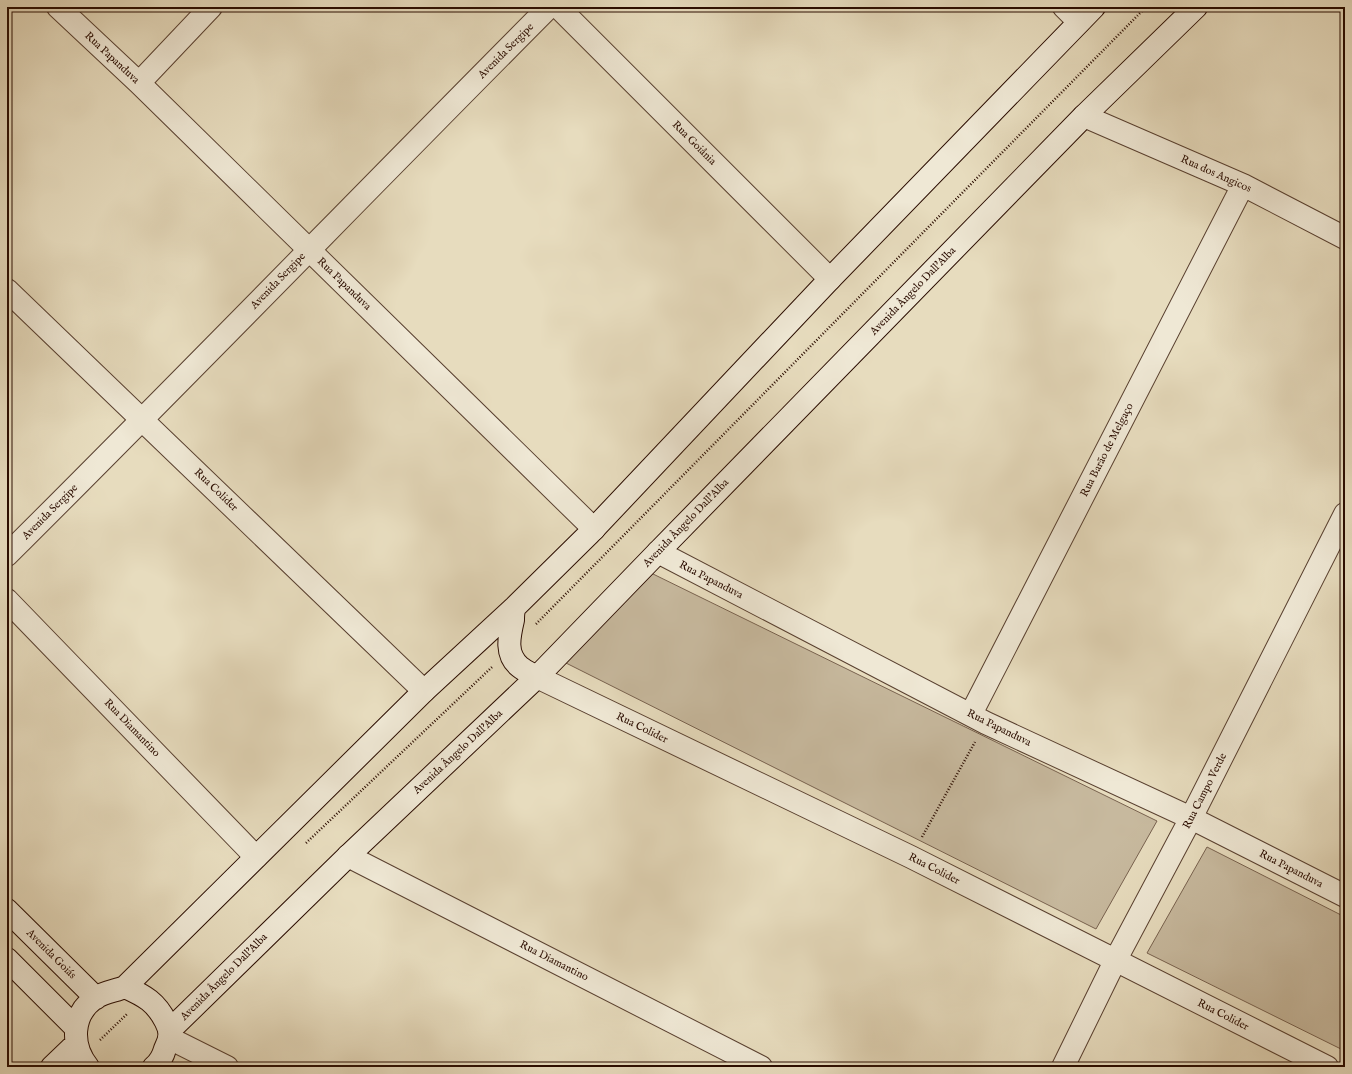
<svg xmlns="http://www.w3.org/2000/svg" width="1352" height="1074" font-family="'IM FELL English',serif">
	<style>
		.green { fill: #c7b99e; stroke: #78624f }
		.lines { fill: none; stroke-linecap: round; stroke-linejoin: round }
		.minor-casing { stroke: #594030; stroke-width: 24 }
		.tertiary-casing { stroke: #594030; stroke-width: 24 }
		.secondary-casing { stroke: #2a0c00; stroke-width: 24 }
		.path { stroke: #2a0c00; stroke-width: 2.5; stroke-dasharray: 1 2; stroke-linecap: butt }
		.minor { stroke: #efe8d5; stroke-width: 22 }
		.tertiary { stroke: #efe8d5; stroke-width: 22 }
		.secondary { stroke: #efe8d5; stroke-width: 22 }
		.labels { text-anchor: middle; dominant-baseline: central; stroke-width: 3.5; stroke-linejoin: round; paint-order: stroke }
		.street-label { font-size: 11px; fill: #2a0c00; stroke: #efe8d5 }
	</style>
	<rect width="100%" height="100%" fill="#e7dcbe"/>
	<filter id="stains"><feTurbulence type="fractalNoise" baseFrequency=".005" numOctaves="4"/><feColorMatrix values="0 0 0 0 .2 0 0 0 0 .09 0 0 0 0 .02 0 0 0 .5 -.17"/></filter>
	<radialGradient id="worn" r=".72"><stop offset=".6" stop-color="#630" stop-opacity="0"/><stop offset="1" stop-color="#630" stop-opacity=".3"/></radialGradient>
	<!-- green -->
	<path class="green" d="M651 573 1157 821 1096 929 562 661Z
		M1207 847 1345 917V1051L1147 953Z"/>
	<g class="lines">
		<defs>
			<path id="minor" d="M58 7 139 83 594 529
				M558 7 830 279
				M1064 7 1079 22
				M139 83 211 7
				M1084 116 1243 185 1345 238
				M7 290 424 691
				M658 552 986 723 1191 818 1345 896
				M7 600 256 857
				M537 677 911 857 1327 1067
				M971 714 1243 185
				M348 856 761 1067
				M1063 1067 1115 961 1191 818 1345 514"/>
			<path id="tertiary" d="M7 555C189 374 368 189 549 7
				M169 1038 227 1067"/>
			<path id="secondary" d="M515 607C513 611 513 616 513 620 509 637 505 655 520 667 525 671 532 674 537 677
				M7 910 96 998
				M7 959 76 1028
				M125 987 424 691 515 607 589 534 830 279 1094 7
				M169 1031 348 856 537 677 658 552 1084 116 1196 7
				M52 1067 76 1044
				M88 1067C71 1046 71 1015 95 998 104 992 115 991 125 987 145 996 156 1002 166 1022 167 1025 169 1028 169 1031 171 1037 167 1044 165 1049 163 1056 160 1062 154 1067"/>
		</defs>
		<!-- minor casing -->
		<use href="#minor" class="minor-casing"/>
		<!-- tertiary casing -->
		<use href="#tertiary" class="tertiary-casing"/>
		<!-- secondary casing -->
		<use href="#secondary" class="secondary-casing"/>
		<!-- path -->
		<path class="path" d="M536 624 1146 7
			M922 837 975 742
			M306 843 492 667
			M100 1040 127 1014"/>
		<!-- minor -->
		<use href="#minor" class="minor"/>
		<!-- tertiary -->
		<use href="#tertiary" class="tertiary"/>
		<!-- secondary -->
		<use href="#secondary" class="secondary"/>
	</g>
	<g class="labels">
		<!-- street labels -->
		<g class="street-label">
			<text transform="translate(506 51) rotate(-45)">Avenida Sergipe</text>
			<text transform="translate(112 58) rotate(43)">Rua Papanduva</text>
			<text transform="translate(694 143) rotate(45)">Rua Goiânia</text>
			<text transform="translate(1216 174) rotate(24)">Rua dos Angicos</text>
			<text transform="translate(278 281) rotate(-46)">Avenida Sergipe</text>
			<text transform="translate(344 284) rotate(44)">Rua Papanduva</text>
			<text transform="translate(913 291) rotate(-46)">Avenida Ângelo Dall'Alba</text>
			<text transform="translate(1107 450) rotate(-63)">Rua Barão de Melgaço</text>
			<text transform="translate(216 490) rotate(44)">Rua Colider</text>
			<text transform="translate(50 512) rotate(-45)">Avenida Sergipe</text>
			<text transform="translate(686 523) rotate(-46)">Avenida Ângelo Dall'Alba</text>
			<text transform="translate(711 580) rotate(27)">Rua Papanduva</text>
			<text transform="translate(132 728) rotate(46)">Rua Diamantino</text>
			<text transform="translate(642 728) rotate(26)">Rua Colider</text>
			<text transform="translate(999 728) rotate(26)">Rua Papanduva</text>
			<text transform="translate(458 752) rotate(-43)">Avenida Ângelo Dall'Alba</text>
			<text transform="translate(1205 791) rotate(-63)">Rua Campo Verde</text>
			<text transform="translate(934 869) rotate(27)">Rua Colider</text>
			<text transform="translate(1291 869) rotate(27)">Rua Papanduva</text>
			<text transform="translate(51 954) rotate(45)">Avenida Goiás</text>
			<text transform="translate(554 961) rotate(27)">Rua Diamantino</text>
			<text transform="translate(224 977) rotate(-45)">Avenida Ângelo Dall'Alba</text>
			<text transform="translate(1223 1015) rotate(27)">Rua Colider</text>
		</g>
	</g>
	<!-- margin -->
	<rect width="1352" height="1074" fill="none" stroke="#e7dcbe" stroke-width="24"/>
	<rect x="8" y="8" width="1336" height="1058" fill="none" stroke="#2a0c00" stroke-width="2"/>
	<rect x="12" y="12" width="1328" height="1050" fill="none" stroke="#2a0c00"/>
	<rect width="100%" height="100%" filter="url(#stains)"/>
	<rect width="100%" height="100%" fill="url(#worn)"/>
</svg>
